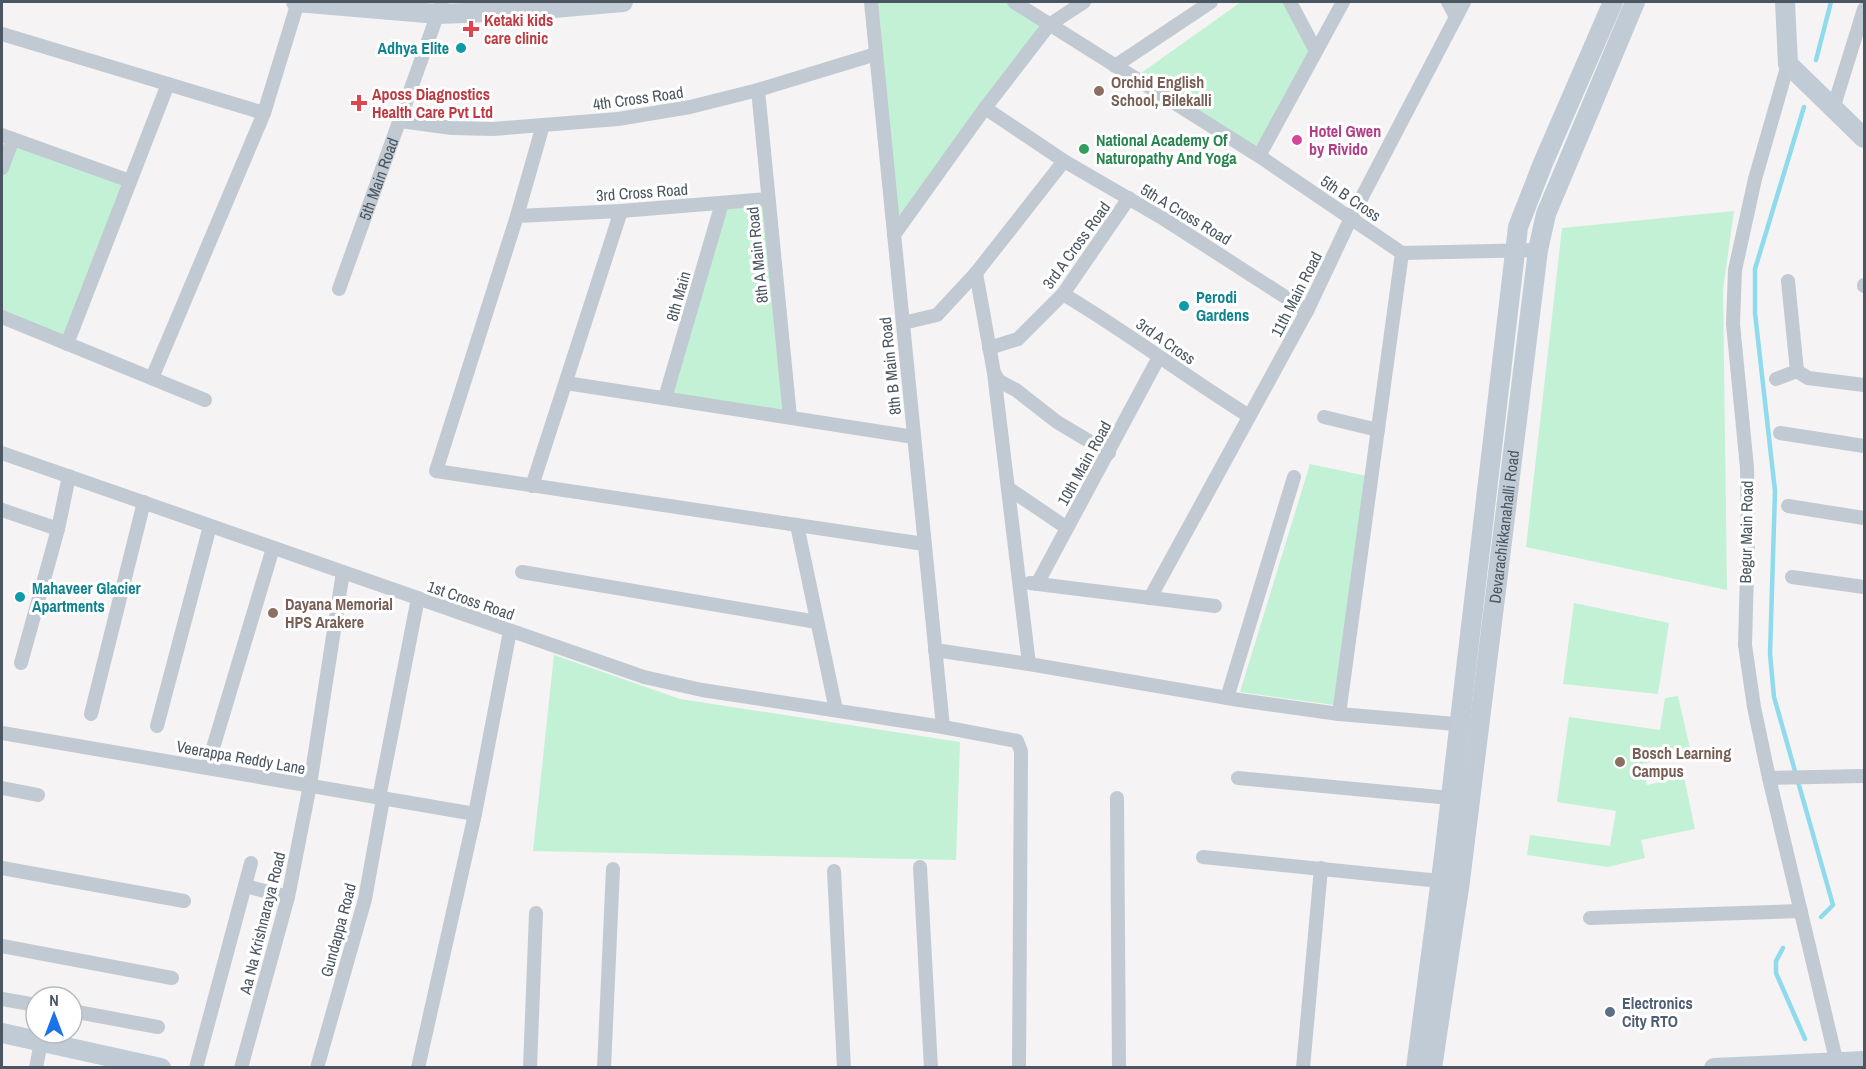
<svg xmlns="http://www.w3.org/2000/svg" width="1866" height="1069" font-family="'Archivo Narrow',sans-serif">
	<style>
		.green { fill: #c3f1d5 }
		.lines { fill: none; stroke-linecap: round; stroke-linejoin: round }
		.stream { stroke: #90daee; stroke-width: 4.5 }
		.street { stroke: #c1cad2; stroke-width: 14 }
		.secondary { stroke: #c1cbd6; stroke-width: 20 }
		.health-dot { fill: #e0444e; stroke: #fff; stroke-width: 2 }
		.culture-dot { fill: #0f9aa8; stroke: #fff; stroke-width: 2 }
		.education-dot { fill: #8d6e63; stroke: #fff; stroke-width: 2 }
		.hotel-dot { fill: #d1479c; stroke: #fff; stroke-width: 2 }
		.leisure-dot { fill: #2e9e5b; stroke: #fff; stroke-width: 2 }
		.service-dot { fill: #5c6f8a; stroke: #fff; stroke-width: 2 }
		.labels { text-anchor: middle; dominant-baseline: central; stroke-width: 6; stroke-linejoin: round; paint-order: stroke }
		.health-label { font-size: 16px; font-weight: bold; fill: #be3a42; stroke: #fff; text-anchor: start }
		.culture-label { font-size: 16px; font-weight: bold; fill: #0d838f; stroke: #fff; text-anchor: start }
		.education-label { font-size: 16px; font-weight: bold; fill: #785e54; stroke: #fff; text-anchor: start }
		.street-label { font-size: 16px; fill: #4a5661; stroke: #fff }
		.hotel-label { font-size: 16px; font-weight: bold; fill: #b23c85; stroke: #fff; text-anchor: start }
		.leisure-label { font-size: 16px; font-weight: bold; fill: #27864d; stroke: #fff; text-anchor: start }
		.service-label { font-size: 16px; font-weight: bold; fill: #4e5e75; stroke: #fff; text-anchor: start }
	</style>
	<rect width="100%" height="100%" fill="#f5f3f3"/>
	<!-- green -->
	<path class="green" d="M871 2H1014L1049 25 894 235Z
		M1241 2H1290L1316 51 1259 156 1134 78Z
		M13 139 130 181 67 344 2 317V168Z
		M768 199 790 417 665 398 722 203Z
		M1734 211 1723 290 1727 590 1526 547 1562 228Z
		M1310 464 1367 476 1341 706 1240 692Z
		M1574 603 1669 623 1658 694 1563 684Z
		M554 655 680 699 960 742 956 860 533 851Z
		M1678 696 1691 753 1642 764 1647 785 1684 777 1695 829 1641 840 1645 858 1608 867 1527 855 1530 835 1610 846 1616 811 1557 802 1569 717 1660 730 1665 698Z"/>
	<g class="lines">
		<!-- stream -->
		<path class="stream" d="M1816 60 1831 2
			M1804 107 1755 269V313L1775 491 1770 654 1774 697 1833 905 1821 917
			M1783 948 1776 961V973L1805 1039"/>
		<!-- street -->
		<g class="street">
			<path d="M871 2 943 727"/>
			<path d="M1014 2 1259 156 1402 253 1538 250"/>
			<path d="M1290 2 1316 51"/>
			<path d="M1448 2 1456 17"/>
			<path d="M2 34 264 113"/>
			<path d="M1788 64 1755 179 1735 270 1733 324 1747 468 1748 535 1745 645 1754 707 1769 778 1838 1068"/>
			<path d="M1115 66 1211 2"/>
			<path d="M758 90 790 417"/>
			<path d="M985 108 1064 161 1164 219 1307 311"/>
			<path d="M1833 109 1864 9"/>
			<path d="M400 121 452 128 493 129 618 119 690 107 758 90 876 54"/>
			<path d="M543 125 517 216 436 471 924 544"/>
			<path d="M2 135 130 181"/>
			<path d="M1259 156 1343 2"/>
			<path d="M2 168 13 139"/>
			<path d="M517 216 621 211 768 199"/>
			<path d="M894 235 985 108 1049 25 1084 2"/>
			<path d="M976 273 994 373 1029 664"/>
			<path d="M1788 281 1797 371 1808 378 1864 385"/>
			<path d="M1864 286V285"/>
			<path id="s1" d="M339 289 442 2"/>
			<path d="M1063 294C1127 332 1186 377 1249 416"/>
			<path d="M2 317 205 400"/>
			<path d="M903 323 937 315 976 273 1064 161"/>
			<path d="M67 344 168 84"/>
			<path d="M989 348 1018 339 1063 294 1129 198"/>
			<path d="M994 373 999 381 1016 390 1057 422 1109 453"/>
			<path d="M152 378 264 113 298 2"/>
			<path d="M1776 379 1797 371"/>
			<path d="M566 383 914 437"/>
			<path d="M665 398 722 203"/>
			<path d="M1324 417 1378 430"/>
			<path d="M1780 433 1864 446"/>
			<path d="M2 453 644 677 702 690 943 727 1017 741 1021 751 1019 1068"/>
			<path d="M532 486 621 211"/>
			<path d="M1008 488 1067 528"/>
			<path d="M1788 506 1864 518"/>
			<path d="M2 510 58 529"/>
			<path d="M797 525 836 710"/>
			<path d="M522 572 817 622"/>
			<path d="M1792 577 1864 587"/>
			<path d="M1030 583 1215 606"/>
			<path d="M1037 584 1159 357"/>
			<path d="M1150 598 1307 311 1351 218 1464 2"/>
			<path d="M935 650 1029 664 1239 700 1339 714 1467 725"/>
			<path d="M21 663 58 529 69 476"/>
			<path d="M1227 698 1294 477"/>
			<path d="M91 714 144 502"/>
			<path d="M1339 714 1402 253"/>
			<path d="M157 726 210 526"/>
			<path d="M2 733 475 814"/>
			<path d="M207 768 273 548"/>
			<path d="M1238 778 1450 798"/>
			<path d="M1769 778 1864 776"/>
			<path d="M2 788 38 795"/>
			<path d="M379 798 418 598"/>
			<path d="M1117 798 1119 1068"/>
			<path d="M1203 857 1440 881"/>
			<path d="M920 867 931 1068"/>
			<path d="M2 868 184 901"/>
			<path d="M834 871 844 1068"/>
			<path d="M245 886 288 897"/>
			<path d="M1590 918 1801 911"/>
			<path d="M2 946 172 978"/>
			<path d="M2 999 36 1005"/>
			<path d="M72 1011 158 1027"/>
			<path d="M36 1068 41 1042"/>
			<path d="M196 1068 251 863"/>
			<path d="M241 1068 288 897 310 785 343 572"/>
			<path d="M317 1068 365 899 383 799"/>
			<path d="M418 1068 475 814 510 631"/>
			<path d="M530 1068 536 913"/>
			<path d="M604 1068 613 869"/>
			<path d="M1303 1068 1321 868"/>
		</g>
		<!-- secondary -->
		<g class="secondary">
			<path d="M296 2 438 14 519 11 623 2"/>
			<path d="M1785 2 1788 64 1864 138"/>
			<path d="M2 1033 161 1068"/>
			<path d="M1416 1068 1444 856 1518 227 1543 163 1613 2"/>
			<path id="s2" d="M1432 1068 1460 881 1538 250 1546 214 1635 2"/>
			<path d="M1714 1068 1864 1061"/>
		</g>
	</g>
	<!-- markers -->
	<g class="health-dot">
		<path d="M468 20h6v6h6v6h-6v6h-6v-6h-6v-6h6z"/>
		<path d="M356 94h6v6h6v6h-6v6h-6v-6h-6v-6h6z"/>
	</g>
	<g class="culture-dot">
		<circle cx="461" cy="48" r="6"/>
		<circle cx="1184" cy="306" r="6"/>
		<circle cx="20" cy="597" r="6"/>
	</g>
	<g class="education-dot">
		<circle cx="1099" cy="91" r="6"/>
		<circle cx="273" cy="613" r="6"/>
		<circle cx="1620" cy="762" r="6"/>
	</g>
	<circle class="hotel-dot" cx="1297" cy="140" r="6"/>
	<circle class="leisure-dot" cx="1084" cy="149" r="6"/>
	<circle class="service-dot" cx="1610" cy="1012" r="6"/>
	<g class="labels">
		<!-- health labels -->
		<g class="health-label">
			<text x="484" y="20">Ketaki kids<tspan x="484" dy="18">care clinic</tspan></text>
			<text x="372" y="94">Aposs Diagnostics<tspan x="372" dy="18">Health Care Pvt Ltd</tspan></text>
		</g>
		<!-- culture labels -->
		<g class="culture-label">
			<text x="449" y="48" text-anchor="end">Adhya Elite</text>
			<text x="1196" y="297">Perodi<tspan x="1196" dy="18">Gardens</tspan></text>
			<text x="32" y="588">Mahaveer Glacier<tspan x="32" dy="18">Apartments</tspan></text>
		</g>
		<!-- education labels -->
		<g class="education-label">
			<text x="1111" y="82">Orchid English<tspan x="1111" dy="18">School, Bilekalli</tspan></text>
			<text x="285" y="604">Dayana Memorial<tspan x="285" dy="18">HPS Arakere</tspan></text>
			<text x="1632" y="753">Bosch Learning<tspan x="1632" dy="18">Campus</tspan></text>
		</g>
		<!-- street labels -->
		<g class="street-label">
			<text transform="translate(638 98) rotate(-8)">4th Cross Road</text>
			<text stroke="none"><textPath href="#s1" startOffset="117">5th Main Road</textPath></text>
			<text transform="translate(642 192) rotate(-4)">3rd Cross Road</text>
			<text transform="translate(1351 198) rotate(34)">5th B Cross</text>
			<text transform="translate(1186 214) rotate(31)">5th A Cross Road</text>
			<text transform="translate(1076 245) rotate(-54)">3rd A Cross Road</text>
			<text transform="translate(757 255) rotate(-96)">8th A Main Road</text>
			<text transform="translate(1296 294) rotate(-63)">11th Main Road</text>
			<text transform="translate(678 296) rotate(-74)">8th Main</text>
			<text transform="translate(1166 341) rotate(35)">3rd A Cross</text>
			<text transform="translate(890 366) rotate(-96)">8th B Main Road</text>
			<text transform="translate(1084 463) rotate(-61)">10th Main Road</text>
			<text stroke="none"><textPath href="#s2" startOffset="546">Devarachikkanahalli Road</textPath></text>
			<text transform="translate(1746 532) rotate(-89)">Begur Main Road</text>
			<text transform="translate(471 600) rotate(19)">1st Cross Road</text>
			<text transform="translate(241 757) rotate(10)">Veerappa Reddy Lane</text>
			<text transform="translate(262 923) rotate(-76)">Aa Na Krishnaraya Road</text>
			<text transform="translate(338 930) rotate(-75)">Gundappa Road</text>
		</g>
		<!-- hotel labels -->
		<g class="hotel-label">
			<text x="1309" y="131">Hotel Gwen<tspan x="1309" dy="18">by Rivido</tspan></text>
		</g>
		<!-- leisure labels -->
		<g class="leisure-label">
			<text x="1096" y="140">National Academy Of<tspan x="1096" dy="18">Naturopathy And Yoga</tspan></text>
		</g>
		<!-- service labels -->
		<g class="service-label">
			<text x="1622" y="1003">Electronics<tspan x="1622" dy="18">City RTO</tspan></text>
		</g>
	</g>
	<!-- border -->
	<rect width="1866" height="1069" fill="none" stroke="#4a5661" stroke-width="6"/>
	<!-- north arrow -->
	<g transform="translate(54 1015)"><circle r="28" fill="#ffffff" stroke="#b7bbc0" stroke-width="1.5"/>
	<path d="M0-4.5L10 22L0 15L-10 22Z" fill="#1a73e8"/>
	<text y="-9" font-size="16" font-weight="bold" text-anchor="middle" fill="#4a5661">N</text>
	</g>
</svg>
